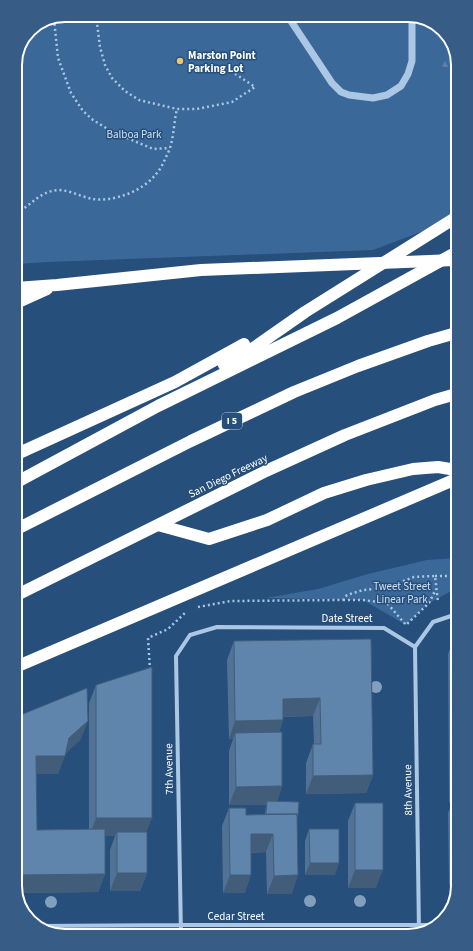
<svg xmlns="http://www.w3.org/2000/svg" width="473" height="951" font-family="'Source Sans 3',sans-serif">
	<style>
		.green { fill: #3a6999 }
		.forest { fill: url(#forest-firs) }
		.lines { fill: none; stroke-linecap: round; stroke-linejoin: round }
		.path { stroke: #abc7e4; stroke-width: 2.5; stroke-dasharray: 2 3; stroke-linecap: butt }
		.minor { stroke: #abc7e4; stroke-width: 4 }
		.tertiary { stroke: #abc7e4; stroke-width: 7 }
		.motorway { stroke: #fff; stroke-width: 12 }
		.motorway-bridge { stroke: #fff; stroke-width: 12 }
		.tree { fill: #829fbe }
		.wall { fill: #527295 }
		.shaded-wall { fill: #425d79 }
		.building { fill: #5f85ad; stroke: #425d79 }
		.poi-dot { fill: #edc471; stroke: #264f7c; stroke-width: 1.5 }
		.labels { text-anchor: middle; dominant-baseline: central; stroke-width: 3; stroke-linejoin: round; paint-order: stroke }
		.shield { fill: #264f7c; stroke: #becad8; stroke-width: 1 }
		.shield-label { font-size: 10px; font-weight: bold; fill: #fff }
		.poi-label { font-size: 11px; font-weight: bold; fill: #fff; stroke: #264f7c; text-anchor: start }
		.park-label { font-size: 11px; fill: #cee0f4; stroke: #264f7c }
		.street-label { font-size: 11px; fill: #fff; stroke: #264f7c }
		.rim { fill: none; stroke: #fff; stroke-width: 2 }
	</style>
	<defs>
		<pattern id="forest-firs" width="22" height="20" patternUnits="userSpaceOnUse"><rect width="22" height="20" fill="#3a6999"/><path d="M5 1l3.5 6h-7zM16 11l3.5 6h-7z" fill="#5880a8"/></pattern>
	</defs>
	<rect width="100%" height="100%" fill="#264f7c"/>
	<!-- green -->
	<path class="green" d="M65 15H412L438 25 454 46 455 219 373 250 47 262 16 264 15 62 30 29Z
		M457 558V588L429 603 406 625 363 600 266 598 318 589 368 574 427 560Z"/>
	<!-- forest -->
	<path class="forest" d="M440 61H454V91Z"/>
	<g class="lines">
		<!-- path -->
		<path class="path" d="M96 15 100 47 105 65 112 78 125 91 139 100 177 109H197L232 102 255 87 228 69
			M54 19 58 58 71 93 83 111 93 120 111 131 153 149 169 148
			M16 213C29 207 38 194 52 191 65 187 80 197 93 199 114 202 143 191 156 174 160 170 163 164 165 159 167 155 169 151 170 148 174 135 174 121 177 109
			M435 576H457
			M343 600H363L387 603 406 625 429 603 436 589
			M198 607 231 601 343 600 347 595 363 590 385 588 414 577 435 576 438 602
			M150 670 148 638 168 629 186 612"/>
		<!-- minor -->
		<path class="minor" d="M415 647 419 932
			M415 647 433 622 457 614
			M36 926 181 925H436
			M181 935 176 656 190 635 217 627 384 628 415 647"/>
		<!-- tertiary -->
		<path class="tertiary" d="M287 15 332 83 341 92 349 95 373 98 387 95 401 86 408 74 412 61V15"/>
		<!-- motorway -->
		<path class="motorway" d="M16 288 57 285 201 270 251 268
			M16 303 47 289
			M224 365 252 349 305 312 455 218
			M17 454 175 382 244 344
			M17 482 158 406 337 318 455 253
			M158 525 209 539 267 520 324 493 366 480 413 469 438 467 456 470
			M17 529 191 441 294 392 358 366 428 341 456 333
			M17 595 266 471 345 435 435 400 456 394
			M18 666 456 479"/>
		<!-- motorway-bridge -->
		<path class="motorway-bridge" d="M251 268 455 260"/>
	</g>
	<!-- trees -->
	<g class="tree">
		<circle cx="376" cy="687" r="6"/>
		<circle cx="310" cy="901" r="6"/>
		<circle cx="360" cy="901" r="6"/>
		<circle cx="51" cy="902" r="6"/>
	</g>
	<!-- wall -->
	<path class="wall" d="M455 636 458 886H449L448 813 452 803H449L448 654Z
		M371 639 373 775 366 793 306 794V763L313 744H314L313 716 283 717V720L279 732 282 786 277 801 298 816 297 818 292 894H267L266 852 251 853 245 893H223L222 826 229 808 246 815 265 814 266 805H229V751L233 739H229L227 660 234 641Z
		M96 685 146 832 147 873 140 891H110V850L115 836H105V874L98 892 19 893 18 716 81 739 65 754 58 774H36L37 830 89 829V703Z
		M355 803 376 888H348V821Z
		M309 829 335 875H305V841Z"/>
	<!-- shaded-wall -->
	<path class="shaded-wall" d="M320 698 313 716 276 717 283 699Z
		M283 720 277 738 235 733 233 739H229L235 721Z
		M88 721 81 739 63 756H65L58 774H30L36 756 69 738Z
		M373 775 366 793 306 794 313 776Z
		M456 785H458V803L452 801V803H449Z
		M282 786 276 805 267 801 266 805H229L236 787Z
		M96 818H152L145 836 117 832 115 836H89Z
		M251 834H273L266 852 244 853Z
		M310 863H339L335 875H305Z
		M355 870H383L376 888H348Z
		M117 873H147L140 891H110Z
		M105 874 98 892 19 893V875Z
		M453 874H458V886H449Z
		M230 875H251L245 893H223Z
		M298 875 292 894H267L274 876Z"/>
	<!-- building -->
	<path class="building" d="M455 636H457L458 785H456Z
		M371 639 373 775 313 776V744H321L320 698 283 699V720L235 721 234 641Z
		M152 667V818H96V685Z
		M87 688 88 721 69 738 65 756H36L37 830 105 829V874L19 875 18 716Z
		M282 732V786L236 787 235 733Z
		M267 801 299 802 298 816H297V814H266Z
		M452 801H458V874H453Z
		M355 803H383V870H355Z
		M229 808H246V815L297 814 298 875 274 876 273 834H251V875H230Z
		M309 829H339V863H310Z
		M117 832H147V873H117Z"/>
	<!-- markers -->
	<circle class="poi-dot" cx="180" cy="61" r="4"/>
	<g class="labels">
		<!-- shield labels -->
		<rect class="shield" x="222" y="413" width="20" height="16" rx="3"/>
		<g class="shield-label">
			<text x="232" y="421">I 5</text>
		</g>
		<!-- poi labels -->
		<g class="poi-label">
			<text x="188" y="55">Marston Point<tspan x="188" dy="13">Parking Lot</tspan></text>
		</g>
		<!-- park labels -->
		<g class="park-label">
			<text x="134" y="134">Balboa Park</text>
			<text x="402" y="586">Tweet Street<tspan x="402" dy="13">Linear Park</tspan></text>
		</g>
		<!-- street labels -->
		<g class="street-label">
			<text transform="translate(228 476) rotate(-26)">San Diego Freeway</text>
			<text x="347" y="618">Date Street</text>
			<text transform="translate(169 769) rotate(-91)">7th Avenue</text>
			<text transform="translate(408 790) rotate(-91)">8th Avenue</text>
			<text x="236" y="916">Cedar Street</text>
		</g>
	</g>
	<!-- crop -->
	<path d="M0 0H473V951H0ZM65 22H408A43 43 0 0 1 451 65V886A43 43 0 0 1 408 929H65A43 43 0 0 1 22 886V65A43 43 0 0 1 65 22Z" fill="#375d86" fill-rule="evenodd"/>
	<path class="rim" d="M65 22H408A43 43 0 0 1 451 65V886A43 43 0 0 1 408 929H65A43 43 0 0 1 22 886V65A43 43 0 0 1 65 22Z"/>
</svg>
